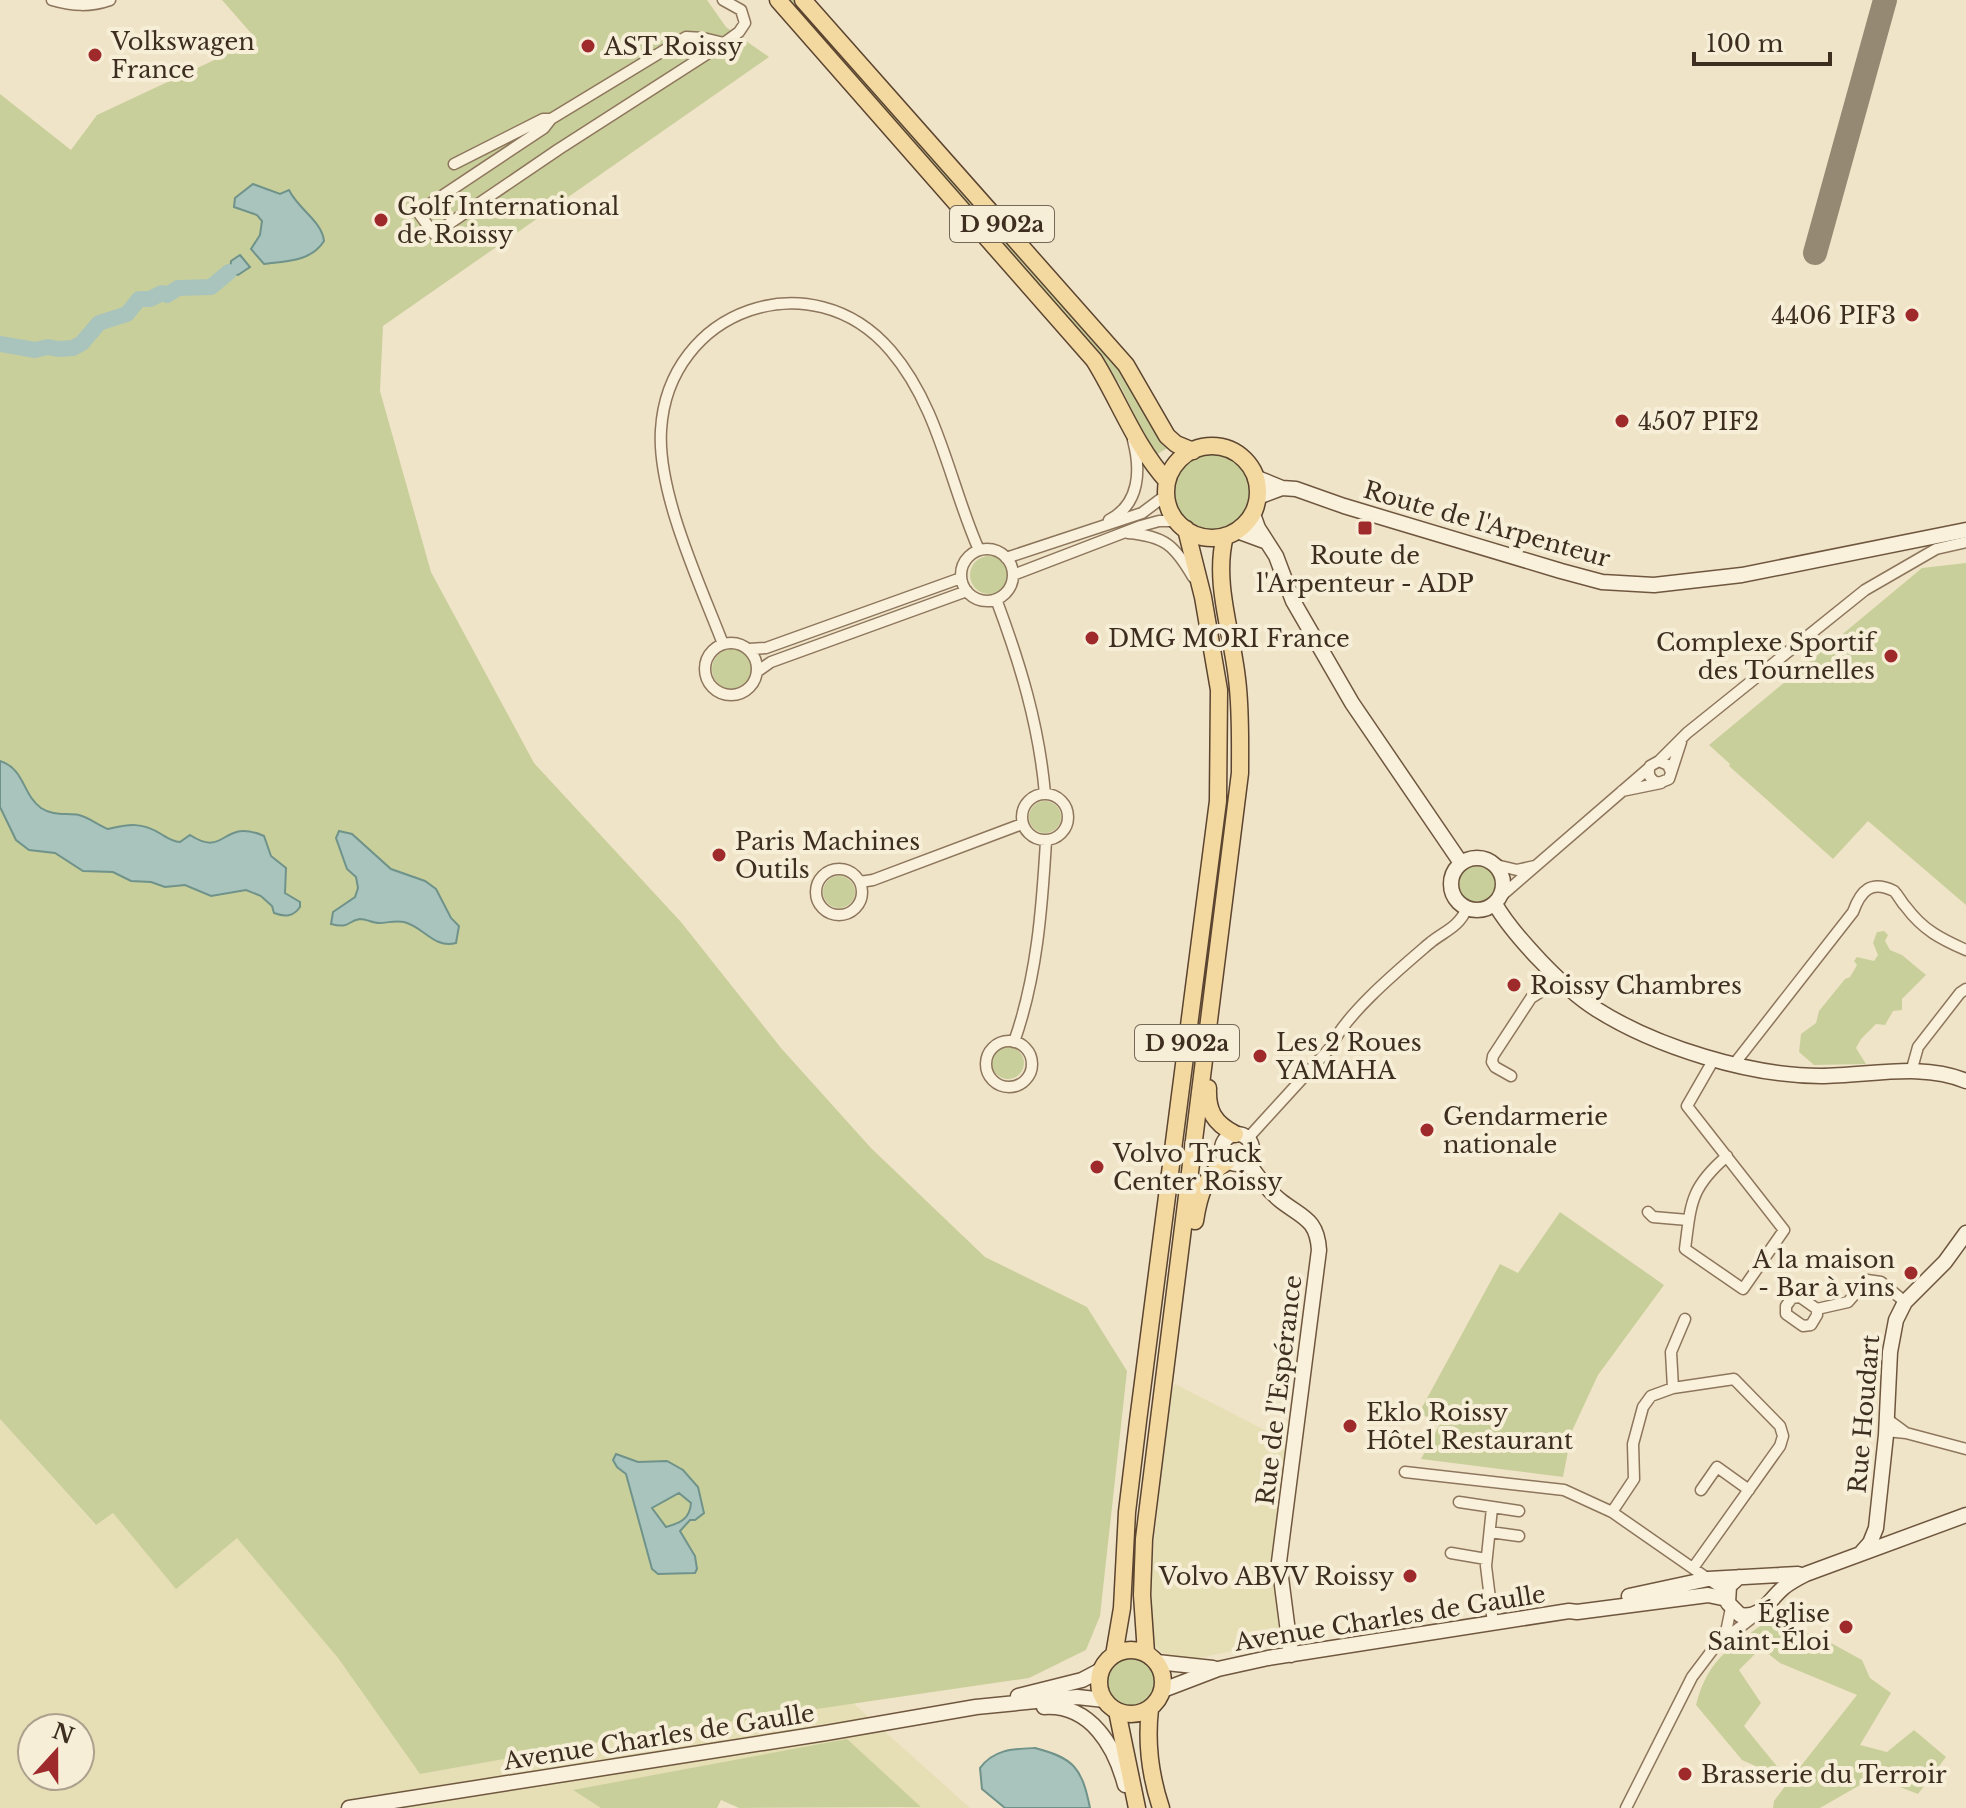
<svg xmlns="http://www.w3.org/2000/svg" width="1966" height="1808" font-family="'Libre Baskerville',serif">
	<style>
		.farmland { fill: #e6deb5; fill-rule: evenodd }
		.green { fill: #c9cf9b; fill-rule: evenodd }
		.water { fill: #a9c4bc; stroke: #6f938a; stroke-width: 2; fill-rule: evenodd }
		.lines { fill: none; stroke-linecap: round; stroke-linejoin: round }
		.river { stroke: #a9c4bc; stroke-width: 16 }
		.taxiway { stroke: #968974; stroke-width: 24 }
		.street-casing { stroke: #8d765c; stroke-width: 13 }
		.secondary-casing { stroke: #6f573f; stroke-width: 17 }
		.primary-casing { stroke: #5b4430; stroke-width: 19 }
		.street { stroke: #faf1dc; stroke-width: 10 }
		.secondary { stroke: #faf1dc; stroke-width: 14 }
		.primary { stroke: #f3d9a0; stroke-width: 16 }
		.poi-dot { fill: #9e2a2b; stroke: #f7eed8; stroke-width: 3 }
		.labels { text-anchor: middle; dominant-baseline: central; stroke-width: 8; stroke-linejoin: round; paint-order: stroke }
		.shield { fill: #f7eed8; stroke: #756857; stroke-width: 2 }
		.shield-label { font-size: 22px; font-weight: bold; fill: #3d2e20 }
		.poi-label { font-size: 24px; fill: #3d2e20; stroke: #f7eed8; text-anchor: start }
		.street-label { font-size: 24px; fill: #3d2e20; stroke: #f7eed8 }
	</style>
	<rect width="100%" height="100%" fill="#f0e4c8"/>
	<!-- farmland -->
	<path class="farmland" d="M1175 1384 1288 1442 1274 1549 1279 1641 1185 1661 1164 1655 1149 1640 1146 1625 1168 1399Z
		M0 1419 95 1525 113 1513 176 1588 237 1537 338 1658 420 1774 645 1734 853 1703 970 1808H920L575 1791 601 1808H0ZM32 1728H80V1776H32Z"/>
	<!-- green -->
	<path class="green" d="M222 0H707L726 27 769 57 383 326 380 391 431 572 534 763 681 922 781 1048 871 1148 985 1257 1087 1307 1127 1371 1100 1616 1086 1650 1029 1678 645 1734 420 1774 338 1658 237 1538 176 1589 113 1513 96 1525 0 1419V94L71 150 97 115 257 40Z
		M784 0H797L1116 359 1171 446 1154 456 1120 385 1103 361Z
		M1172 493a40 40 0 1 1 80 0a40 40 0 1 1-80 0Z
		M970 575a19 19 0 1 1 38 0a19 19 0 1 1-38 0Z
		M1966 563V905L1868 821 1833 859 1729 766 1730 764 1709 745 1922 568Z
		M712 669a20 20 0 1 1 40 0a20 20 0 1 1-40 0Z
		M1029 817a16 16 0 1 1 32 0a16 16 0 1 1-32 0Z
		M1458 884a20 20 0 1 1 40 0a20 20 0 1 1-40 0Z
		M823 892a16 16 0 1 1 32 0a16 16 0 1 1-32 0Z
		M1884 931 1888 935 1885 941 1890 950 1902 955 1926 975 1902 999V1010L1893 1011 1885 1025 1876 1024 1861 1039 1856 1048 1866 1064 1814 1065 1799 1052 1801 1034 1816 1023 1819 1011 1845 979 1850 977 1857 965 1854 961 1857 957 1874 961 1878 955 1873 943 1877 932Z
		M992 1063a16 16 0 1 1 32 0a16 16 0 1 1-32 0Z
		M1560 1212 1664 1285 1598 1375 1572 1431 1563 1477 1421 1459 1440 1424 1419 1413 1500 1264 1518 1273Z
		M1771 1618 1831 1643 1862 1660 1870 1678 1891 1693 1860 1745 1887 1752 1914 1730 1946 1757 1918 1794 1874 1777 1820 1808H1773L1774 1801 1789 1781 1742 1760 1696 1705C1709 1655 1733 1647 1771 1618ZM1761 1648 1780 1663 1857 1695 1789 1781 1744 1726 1761 1703 1739 1670Z
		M1107 1681a26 26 0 1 1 52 0a26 26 0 1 1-52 0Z
		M847 1739 921 1807 739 1808 721 1800 717 1808H601L573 1790Z"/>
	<!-- water -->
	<path class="water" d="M253 184 280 194 289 190C298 209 322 221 324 241 311 262 285 261 264 264L251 249 260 235 262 221 257 215 234 207 235 198Z
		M240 255 250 267 238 275 230 273 231 261Z
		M0 761C25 769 22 794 41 808 53 816 65 813 79 815 88 817 98 825 108 829 129 824 142 822 161 834 168 838 171 841 180 842L190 835C227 859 221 817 264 836L271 856 286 868 285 893 300 902V907C293 917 285 917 274 913L272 906 261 896 246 890 211 896 185 885 165 887 151 882 131 881 113 872 83 871 55 853 29 850 16 840 0 807Z
		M339 831 352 834 391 869 425 881 436 889 451 918 459 926 456 943C434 949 424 927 404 922 395 920 388 923 379 923 373 923 366 919 360 919 347 921 350 929 331 924L333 912 355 897 358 888 356 877 347 869 336 838Z
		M616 1454 638 1462 667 1461 683 1470 698 1487 704 1513 695 1520H690L680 1531 695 1556 697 1569 695 1573 658 1574 652 1569 626 1474 617 1467 613 1460ZM679 1493 691 1503C690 1519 680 1523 666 1527L652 1508Z
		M1035 1748C1074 1758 1082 1768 1090 1808H1005L982 1789 980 1768C994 1749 1013 1749 1035 1748Z"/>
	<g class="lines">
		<!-- river -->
		<path class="river" d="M0 344 35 350 48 347 58 349 73 348 82 343 99 323 127 314 139 299H150L162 293 167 295 178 288 211 287 229 272"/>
		<!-- taxiway -->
		<path class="taxiway" d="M1815 253 1885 0"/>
		<defs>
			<path id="street" d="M52 0C73 6 90 7 110 0
				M723 0 741 10 745 23 739 32 724 43 559 149 434 234 418 212 544 128 551 119 686 37 703 38 724 43
				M454 164 543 119H551
				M1109 520C1140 504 1141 470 1133 440
				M1128 533C1165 536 1175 546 1193 577
				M961 575a26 26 0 1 1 52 0a26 26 0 1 1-52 0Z
				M1006 558 1142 513 1166 495
				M1013 575 1141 526 1159 521H1177
				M996 599C1020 663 1039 725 1045 794
				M705 669a26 26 0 1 1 52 0a26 26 0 1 1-52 0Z
				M723 644C700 584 657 493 661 430 668 310 812 258 891 351 939 407 950 485 979 550
				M749 649 766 648 961 578
				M758 671 771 662 967 591
				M1659 761 1687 733 1865 590 1936 549 1966 542
				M1671 772 1668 765 1659 761 1650 766C1647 774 1650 781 1659 783L1669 779 1681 742
				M1622 791 1661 783
				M1022 817a23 23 0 1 1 46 0a23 23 0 1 1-46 0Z
				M1496 865 1517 870 1535 866
				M816 892a23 23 0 1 1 46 0a23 23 0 1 1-46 0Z
				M860 882 873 880 1022 824
				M1500 897 1649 768
				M986 1064a23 23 0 1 1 46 0a23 23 0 1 1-46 0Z
				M1014 1042C1037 977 1042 908 1046 841
				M1714 1059 1687 1106 1784 1230 1743 1289 1685 1249C1691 1203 1690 1188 1727 1156
				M1735 1063 1853 912C1861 890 1871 880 1894 891 1899 896 1901 902 1906 907 1923 930 1941 939 1966 950
				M1911 1072 1918 1047 1960 993 1966 989
				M1511 1076 1495 1067 1492 1062 1493 1056 1531 998 1545 989 1557 975
				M1248 1138 1331 1047C1345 1014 1402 967 1431 942 1445 931 1459 927 1467 908
				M1648 1212 1653 1217 1688 1220
				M1800 1297 1817 1309V1315L1811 1325 1803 1326 1786 1314V1306L1792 1298Z
				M1817 1309 1848 1302 1867 1280 1881 1282 1905 1302
				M1673 1388 1671 1352 1685 1319
				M1886 1431 1906 1433 1887 1419
				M1906 1433 1966 1449
				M1405 1472 1564 1490 1612 1512 1727 1592
				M1701 1490 1717 1467 1749 1490
				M1459 1502 1519 1511
				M1492 1508 1486 1566 1493 1623
				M1612 1512 1634 1479 1633 1444 1643 1407 1651 1396 1673 1388 1734 1379 1780 1426 1783 1436 1780 1446 1693 1568
				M1490 1532 1519 1536
				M1451 1553 1486 1559
				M1722 1641 1757 1614
				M1626 1808 1692 1677 1726 1632 1731 1608"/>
			<path id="secondary" d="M1255 477 1282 488
				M1258 497 1282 488 1296 489 1344 506 1561 571 1602 582 1654 585 1742 575 1966 530
				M1253 514 1258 528 1276 556 1293 601 1352 703 1461 863
				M1237 531 1267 542
				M1451 884a26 26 0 1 1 52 0a26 26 0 1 1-52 0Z
				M1495 904C1513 935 1565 990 1596 1009 1656 1047 1750 1076 1821 1076 1868 1076 1922 1062 1966 1081
				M1222 1149a15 15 0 1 1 30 0a15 15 0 1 1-30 0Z
				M1247 1161C1257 1176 1267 1190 1281 1201 1303 1218 1317 1219 1319 1250L1279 1562 1291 1655
				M1862 1552 1870 1543 1876 1528 1886 1435 1890 1352 1896 1320 1905 1302 1945 1262 1966 1233
				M1739 1577 1729 1586 1728 1603 1740 1615C1761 1619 1769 1600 1783 1588 1790 1582 1798 1578 1806 1574L1966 1515
				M1629 1596 1708 1579 1798 1574
				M1157 1662 1213 1668
				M1163 1690 1218 1669 1268 1658 1569 1611 1577 1612 1708 1595 1727 1599
				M1018 1696 1082 1680 1101 1670
				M1044 1707C1091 1704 1115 1747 1125 1785
				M349 1808 826 1733 976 1707 1077 1697 1105 1700"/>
			<path id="primary" d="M778 0 1094 360C1119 400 1135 446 1167 481
				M803 0 1126 365 1167 436 1176 444 1193 451
				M1166 492a46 46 0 1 1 92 0a46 46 0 1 1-92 0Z
				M1208 1088C1207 1111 1214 1123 1235 1134
				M1195 1221C1199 1195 1204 1176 1228 1161
				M1099 1682a32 32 0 1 1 64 0a32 32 0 1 1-64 0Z
				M1146 1653 1142 1595 1144 1539 1240 773C1240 742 1241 710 1237 679 1232 632 1213 582 1225 536
				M1114 1655 1122 1608 1127 1512 1138 1421 1218 801 1219 690 1203 597 1186 529
				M1150 1709C1146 1743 1150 1775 1161 1808
				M1117 1711 1137 1808"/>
		</defs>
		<!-- street casing -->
		<use href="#street" class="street-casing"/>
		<!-- secondary casing -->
		<use href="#secondary" class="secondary-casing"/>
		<!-- primary casing -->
		<use href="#primary" class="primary-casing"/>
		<!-- street -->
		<use href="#street" class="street"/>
		<!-- secondary -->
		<use href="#secondary" class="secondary"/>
		<!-- primary -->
		<use href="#primary" class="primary"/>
	</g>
	<!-- markers -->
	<g class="poi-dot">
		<circle cx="588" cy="46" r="8"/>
		<circle cx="95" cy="55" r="8"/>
		<circle cx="381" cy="220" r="8"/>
		<circle cx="1912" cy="315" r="8"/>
		<circle cx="1622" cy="421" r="8"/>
		<rect x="1357" y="520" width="16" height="16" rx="4"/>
		<circle cx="1092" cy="638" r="8"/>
		<circle cx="1891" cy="656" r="8"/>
		<circle cx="719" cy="855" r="8"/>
		<circle cx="1514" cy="985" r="8"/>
		<circle cx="1260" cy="1056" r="8"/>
		<circle cx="1427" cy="1130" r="8"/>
		<circle cx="1097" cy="1167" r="8"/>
		<circle cx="1911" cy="1273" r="8"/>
		<circle cx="1350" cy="1426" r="8"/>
		<circle cx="1410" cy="1576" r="8"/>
		<circle cx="1846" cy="1627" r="8"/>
		<circle cx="1685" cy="1774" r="8"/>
	</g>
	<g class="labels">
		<!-- shield labels -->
		<g class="shield">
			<rect x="950" y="206" width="104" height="36" rx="6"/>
			<rect x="1135" y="1025" width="104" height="36" rx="6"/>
		</g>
		<g class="shield-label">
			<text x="1002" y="224">D 902a</text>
			<text x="1187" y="1043">D 902a</text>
		</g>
		<!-- poi labels -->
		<g class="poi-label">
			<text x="111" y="41">Volkswagen<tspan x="111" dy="28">France</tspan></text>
			<text x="604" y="46">AST Roissy</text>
			<text x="397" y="206">Golf International<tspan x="397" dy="28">de Roissy</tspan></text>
			<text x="1896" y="315" text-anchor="end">4406 PIF3</text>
			<text x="1638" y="421">4507 PIF2</text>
			<text x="1365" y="555" text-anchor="middle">Route de<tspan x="1365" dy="28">l'Arpenteur - ADP</tspan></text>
			<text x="1108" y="638">DMG MORI France</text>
			<text x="1875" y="642" text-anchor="end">Complexe Sportif<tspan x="1875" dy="28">des Tournelles</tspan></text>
			<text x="735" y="841">Paris Machines<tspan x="735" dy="28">Outils</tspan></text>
			<text x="1530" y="985">Roissy Chambres</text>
			<text x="1276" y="1042">Les 2 Roues<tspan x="1276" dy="28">YAMAHA</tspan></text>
			<text x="1443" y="1116">Gendarmerie<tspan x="1443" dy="28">nationale</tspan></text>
			<text x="1113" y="1153">Volvo Truck<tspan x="1113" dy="28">Center Roissy</tspan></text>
			<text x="1895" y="1259" text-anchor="end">A la maison<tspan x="1895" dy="28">- Bar à vins</tspan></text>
			<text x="1366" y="1412">Eklo Roissy<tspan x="1366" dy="28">Hôtel Restaurant</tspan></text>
			<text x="1394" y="1576" text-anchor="end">Volvo ABVV Roissy</text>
			<text x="1830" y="1613" text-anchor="end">Église<tspan x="1830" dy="28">Saint-Éloi</tspan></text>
			<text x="1701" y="1774">Brasserie du Terroir</text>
		</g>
		<!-- street labels -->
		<g class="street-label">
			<text transform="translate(1487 524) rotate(16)">Route de l'Arpenteur</text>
			<text transform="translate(1279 1390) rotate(-83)">Rue de l'Espérance</text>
			<text transform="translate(1864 1414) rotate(-85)">Rue Houdart</text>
			<text transform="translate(1390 1618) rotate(-9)">Avenue Charles de Gaulle</text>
			<text transform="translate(659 1737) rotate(-9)">Avenue Charles de Gaulle</text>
		</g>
	</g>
	<!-- north arrow -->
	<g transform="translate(56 1752) rotate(21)"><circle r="38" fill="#f7eed8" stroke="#ada18e" stroke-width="2"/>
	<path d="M0-6L14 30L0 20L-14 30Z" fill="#9e2a2b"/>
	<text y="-12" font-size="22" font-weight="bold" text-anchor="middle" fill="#3d2e20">N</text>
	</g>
	<!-- scale -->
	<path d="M1694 52v12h136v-12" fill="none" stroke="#3d2e20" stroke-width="4"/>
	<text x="1706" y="52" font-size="24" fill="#3d2e20" stroke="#f7eed8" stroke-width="6" paint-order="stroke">100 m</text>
</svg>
